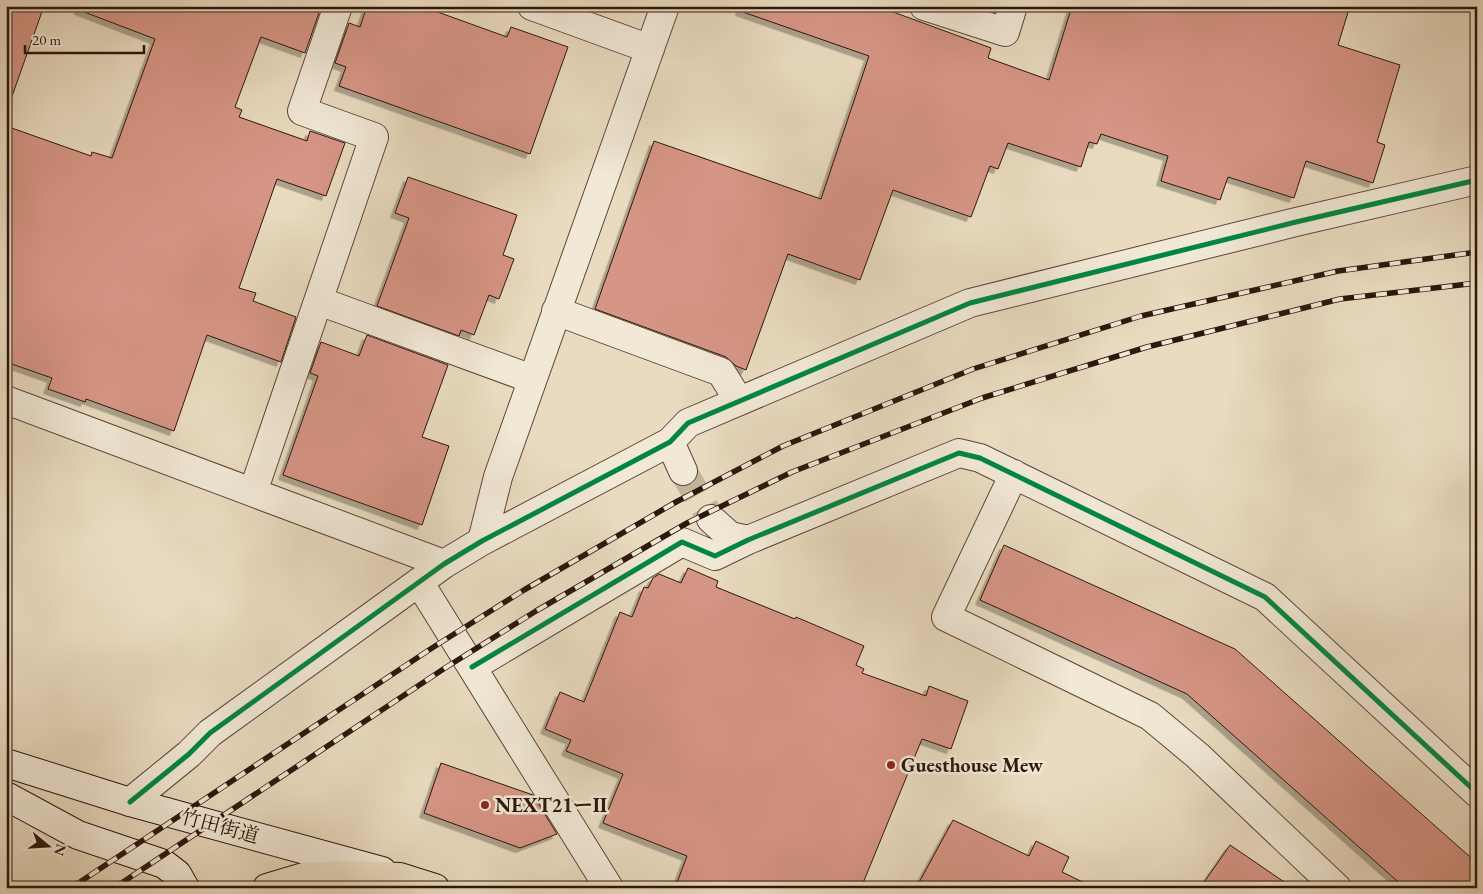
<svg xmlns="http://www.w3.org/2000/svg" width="1483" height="894" font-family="'EB Garamond','Noto Serif JP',serif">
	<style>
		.building { fill: #d69585; stroke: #2d160c; filter: url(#shadow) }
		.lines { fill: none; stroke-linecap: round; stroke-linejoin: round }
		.minor-tunnel { stroke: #c3b49c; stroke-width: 28; stroke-dasharray: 28 14; stroke-linecap: butt }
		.minor-casing { stroke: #5c4739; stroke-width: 30 }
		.secondary-casing { stroke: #2d160c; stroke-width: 30 }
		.trunk-casing { stroke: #2d160c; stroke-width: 30 }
		.minor { stroke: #f1e8d6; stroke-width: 28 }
		.secondary { stroke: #f1e8d6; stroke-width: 28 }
		.trunk { stroke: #e9dbc0; stroke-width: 28 }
		.rail-casing { stroke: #2d160c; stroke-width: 5.5 }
		.rail { stroke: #f1e8d6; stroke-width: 4; stroke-dasharray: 11; stroke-linecap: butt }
		.cycleway-casing { stroke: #f1e8d6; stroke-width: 8 }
		.cycleway { stroke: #00873e; stroke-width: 5 }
		.poi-dot { fill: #8f2418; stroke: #f1e8d6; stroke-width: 2 }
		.labels { text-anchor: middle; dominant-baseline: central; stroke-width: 5; stroke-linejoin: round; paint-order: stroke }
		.poi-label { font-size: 20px; font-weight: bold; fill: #2d160c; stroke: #f1e8d6; text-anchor: start }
		.street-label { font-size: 20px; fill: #2d160c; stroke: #f1e8d6 }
	</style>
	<defs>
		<filter id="shadow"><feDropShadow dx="-4.5" dy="4.5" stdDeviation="0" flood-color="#0004"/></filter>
	</defs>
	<rect width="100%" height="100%" fill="#e9dbc0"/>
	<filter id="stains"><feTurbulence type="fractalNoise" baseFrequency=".004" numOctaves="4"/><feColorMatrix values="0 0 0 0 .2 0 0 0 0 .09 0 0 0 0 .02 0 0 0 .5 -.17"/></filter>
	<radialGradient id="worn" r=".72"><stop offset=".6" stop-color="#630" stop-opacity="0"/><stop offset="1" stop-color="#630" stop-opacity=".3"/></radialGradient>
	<!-- building -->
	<path class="building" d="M6 6H44L11 99H6Z
		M79 6H299L319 13 305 53 261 37 235 107 242 110 239 117 307 141 310 131 345 143 326 196 277 179 239 288 256 293 253 301 296 317 281 362 207 335 174 431 86 399 85 402 48 389 52 378 6 362V126L91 156 92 152 112 158 155 39 79 10Z
		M367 6H421L507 37 511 27 568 47 530 154 339 86 346 67 335 63 349 23 360 27Z
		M741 6H877L991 48 988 58 1049 80 1072 6H1350L1338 45 1400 65 1377 142 1385 145 1373 183 1306 161 1294 198 1228 177 1220 200 1161 181 1168 156 1101 134 1097 144 1089 142 1081 167 1008 143 998 169 990 166 971 217 893 190 860 280 788 254 746 370 736 366 726 357 595 309 654 141 821 199 869 56 740 11Z
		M408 177 517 215 503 255 514 259 499 299 489 295 474 335 461 330 459 336 377 306 409 218 395 213Z
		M367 335 448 365 422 437 449 446 422 525 283 475 318 376 310 373 321 342 359 356Z
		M1004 545 1235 649 1477 863V888H1405L1187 694 980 600Z
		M688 568 718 581 716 587 795 619 796 617 864 646 856 665 864 669 862 673 926 696 929 686 968 701 951 749 922 739 861 888H675L687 856 603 823 623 774 566 751 571 740 545 729 560 692 584 702 620 612 632 617 644 587 648 588 653 578 659 574 681 583Z
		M441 763 533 795 557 834 520 848 424 813Z
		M953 820 1029 856 1036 841 1069 857 1062 872 1095 888H916Z
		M1230 845 1293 888H1200Z"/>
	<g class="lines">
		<!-- minor-tunnel -->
		<path class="minor-tunnel" d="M683 471 711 519"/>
		<defs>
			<path id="minor" d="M532 6 650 49
				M924 6 1005 32 1013 6
				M319 301 532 379
				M556 311 721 372 739 401
				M6 400 444 564
				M670 442 683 471
				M1014 474 946 617 1150 716 1198 756 1337 888
				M253 492 374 137 302 111 338 6
				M711 519 730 536 748 540
				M482 541 498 477 665 6
				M419 582 609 888
				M472 667 682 542 715 556 748 540 959 453 980 458 1265 597 1477 793
				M130 802 189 754 210 733 444 564 482 541 670 442 688 423 970 303 1296 222 1477 180"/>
			<path id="secondary" d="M6 763 130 802 382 871
				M6 796 78 835 164 864 177 874 185 888"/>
			<path id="trunk" d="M267 888 304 877 342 875 400 877 435 888"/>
		</defs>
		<!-- minor casing -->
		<use href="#minor" class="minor-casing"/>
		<!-- secondary casing -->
		<use href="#secondary" class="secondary-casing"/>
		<!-- trunk casing -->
		<use href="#trunk" class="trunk-casing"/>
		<!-- minor -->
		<use href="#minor" class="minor"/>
		<!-- secondary -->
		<use href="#secondary" class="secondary"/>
		<!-- trunk -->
		<use href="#trunk" class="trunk"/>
		<defs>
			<path id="rail" d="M71 888 432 648 524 590 676 502 783 446 973 369 1141 316 1338 271 1477 252
				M114 888 445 668 536 611 687 523 792 472 982 398 1147 347 1340 299 1477 283"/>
		</defs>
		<!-- rail casing -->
		<use href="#rail" class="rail-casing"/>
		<!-- rail -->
		<use href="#rail" class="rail"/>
		<defs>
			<path id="cycleway" d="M472 667 682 542 715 556 748 540 959 453 980 458 1265 597 1477 793
				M130 802 189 754 210 733 444 564 482 541 670 442 688 423 970 303 1296 222 1477 180"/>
		</defs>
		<!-- cycleway casing -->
		<use href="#cycleway" class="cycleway-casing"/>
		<!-- cycleway -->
		<use href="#cycleway" class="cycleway"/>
	</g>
	<!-- markers -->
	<g class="poi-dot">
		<circle cx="891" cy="765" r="5"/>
		<circle cx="485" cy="805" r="5"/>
	</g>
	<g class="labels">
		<!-- poi labels -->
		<g class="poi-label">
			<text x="901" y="765">Guesthouse Mew</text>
			<text x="495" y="805">NEXT21ーⅡ</text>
		</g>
		<!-- street labels -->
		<g class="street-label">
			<text transform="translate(220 826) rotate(15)">竹田街道</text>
		</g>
	</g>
	<!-- margin -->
	<rect width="1483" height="894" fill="none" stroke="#e9dbc0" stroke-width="25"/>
	<rect x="8" y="8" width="1468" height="879" fill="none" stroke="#2d160c" stroke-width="2.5"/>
	<rect x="12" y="12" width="1458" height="869" fill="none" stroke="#2d160c"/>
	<!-- north arrow -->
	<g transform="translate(48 846) rotate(108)" stroke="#f1e8d6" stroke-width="4" paint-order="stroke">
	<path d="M0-4L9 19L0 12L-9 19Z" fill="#2d160c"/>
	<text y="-8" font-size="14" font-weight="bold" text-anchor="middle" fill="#2d160c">N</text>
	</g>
	<!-- scale -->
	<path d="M25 45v8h119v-8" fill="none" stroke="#2d160c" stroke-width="2.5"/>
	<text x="32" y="45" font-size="15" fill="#2d160c" stroke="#f1e8d6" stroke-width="4" paint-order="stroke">20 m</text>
	<rect width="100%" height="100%" filter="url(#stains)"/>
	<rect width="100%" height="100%" fill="url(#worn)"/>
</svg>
